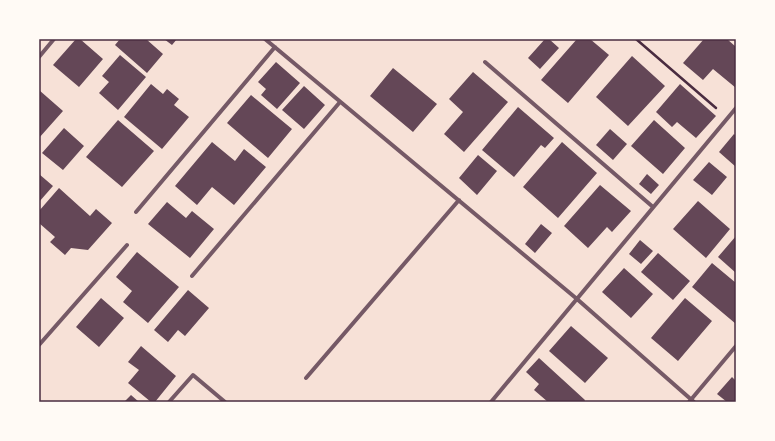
<svg xmlns="http://www.w3.org/2000/svg" width="775" height="441" font-family="'Alegreya Sans',sans-serif">
	<style>
		.building { fill: #644757 }
		.lines { fill: none; stroke-linecap: round; stroke-linejoin: round }
		.path { stroke: #4a2c40; stroke-width: 2.5 }
		.minor { stroke: #755966; stroke-width: 4 }
		.neatline { fill: none; stroke: #4a2c40; stroke-width: 1.5 }
	</style>
	<rect width="100%" height="100%" fill="#f7e1d7"/>
	<!-- building -->
	<path class="building" d="M76 39H80L103 59 79 87 53 65Z
		M120 39H146L163 54 147 73 115 45Z
		M164 39H177L172 45Z
		M545 39H549L559 48 540 69 528 58Z
		M577 39H590L609 55 568 103 541 80Z
		M704 39H727L736 47V88L713 69 703 80 683 63Z
		M120 55 146 77 118 110 99 93 109 82 102 76Z
		M632 56 665 86 628 126 596 97Z
		M276 62 300 83 277 109 261 95 266 89 258 82Z
		M393 68 437 104 413 132 370 96Z
		M473 72 508 102 464 152 444 134 463 112 449 99Z
		M151 84 163 94 167 89 179 99 174 105 189 117 162 149 124 117Z
		M680 84 716 116 696 138 677 122 672 127 656 112Z
		M304 86 325 105 304 129 282 110Z
		M39 90 63 111 39 138Z
		M251 95 292 129 268 158 227 123Z
		M518 107 554 138 545 148 541 145 514 177 482 150Z
		M118 120 154 151 122 187 86 157Z
		M654 120 685 148 663 174 631 146Z
		M64 128 84 146 63 170 42 153Z
		M610 129 627 144 613 160 596 145Z
		M734 134 736 136V167L719 152Z
		M212 142 235 161 244 149 266 167 234 205 212 187 197 205 175 186Z
		M562 142 597 173 558 218 523 187Z
		M478 155 497 171 477 195 459 178Z
		M709 162 727 177 712 195 693 180Z
		M39 174 53 186 39 202Z
		M647 174 659 185 651 194 639 184Z
		M600 185 631 211 612 232 607 227 588 248 564 226Z
		M59 188 90 216 96 209 112 223 88 250 71 248 65 255 50 242 55 237 39 223V211Z
		M698 201 730 229 706 258 673 229Z
		M167 202 186 218 192 211 214 229 190 258 148 224Z
		M541 224 552 233 535 253 525 244Z
		M736 236V273L718 257Z
		M640 240 653 251 641 264 629 254Z
		M137 252 179 287 148 323 123 302 132 291 116 277Z
		M658 253 690 281 673 300 641 272Z
		M712 263 736 283V324L692 287Z
		M624 268 653 294 631 318 602 292Z
		M188 290 209 308 185 336 178 330 168 342 154 330Z
		M101 298 124 318 99 347 76 327Z
		M685 298 712 321 678 361 651 338Z
		M571 326 608 358 585 383 549 351Z
		M141 346 176 376 155 402H151L128 383 139 370 128 362Z
		M539 358 585 400 584 402H548L534 390 539 384 526 372Z
		M732 377 736 381V402H727L717 394Z
		M131 395 139 402H124Z"/>
	<g class="lines">
		<!-- path -->
		<path class="path" d="M636 39 716 108"/>
		<!-- minor -->
		<path class="minor" d="M265 39 577 299 694 402
			M39 57 54 39
			M485 62 653 207
			M136 212 275 47
			M192 276 340 102
			M39 345 127 245
			M306 378 459 200
			M169 402 193 375 225 402
			M491 402 736 108
			M689 402 736 346"/>
	</g>
	<!-- border -->
	<rect width="775" height="441" fill="none" stroke="#fffaf5" stroke-width="80"/>
	<rect x="40" y="40" width="695" height="361" class="neatline"/>
</svg>
